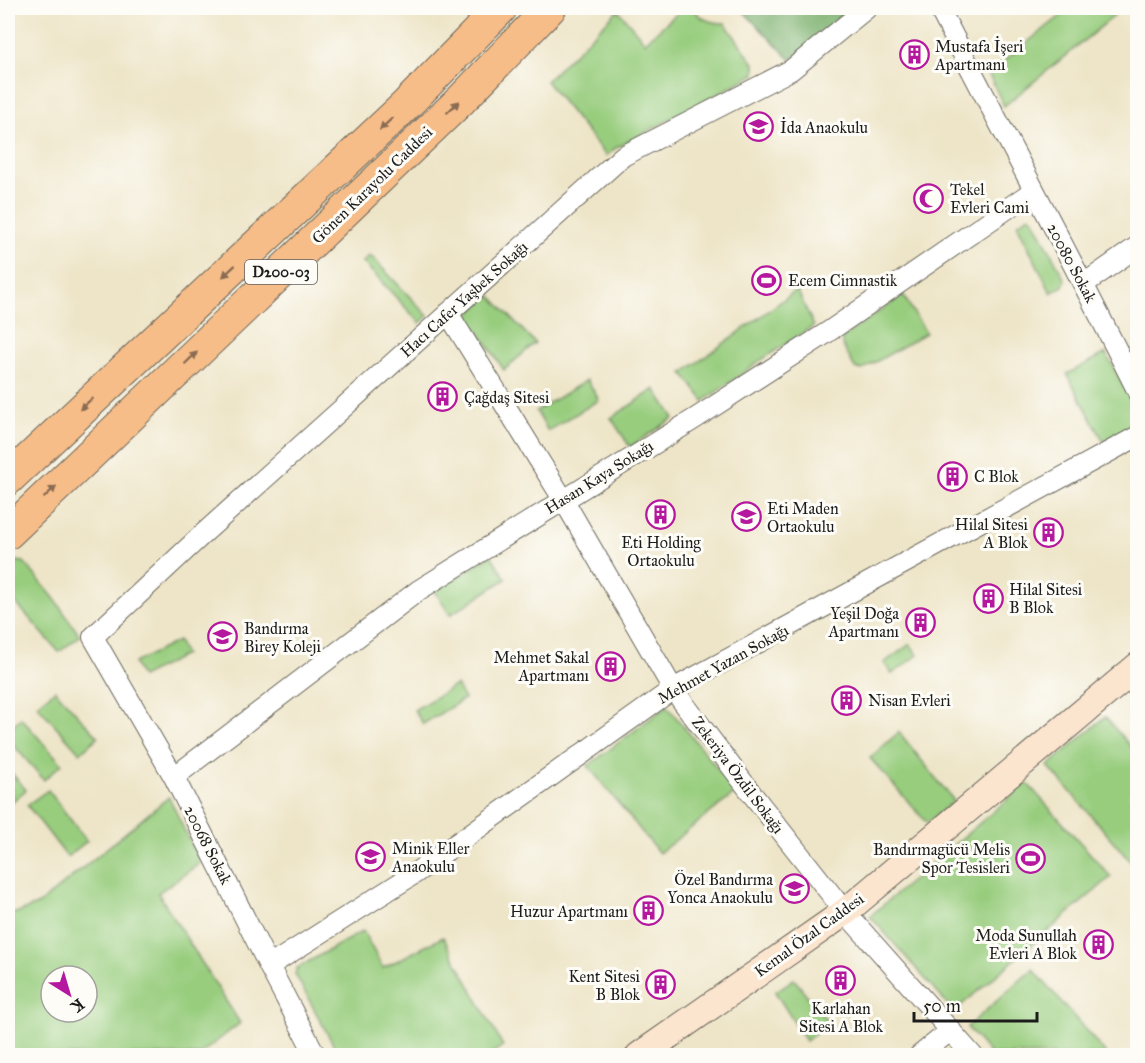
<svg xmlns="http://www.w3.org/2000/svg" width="1145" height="1063" font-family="'IM FELL Great Primer',serif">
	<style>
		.green { fill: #98cd7e; stroke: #5a744d; stroke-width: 1.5; fill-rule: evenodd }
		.forest { fill: #7ab06d; stroke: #4b6644; stroke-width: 1.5 }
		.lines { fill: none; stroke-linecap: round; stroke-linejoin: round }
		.minor-casing { stroke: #666258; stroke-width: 22 }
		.secondary-casing { stroke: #666258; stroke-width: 29 }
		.trunk-casing { stroke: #666258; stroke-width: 34 }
		.minor { stroke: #fff; stroke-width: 20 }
		.secondary { stroke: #fce5cf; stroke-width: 27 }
		.trunk { stroke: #f7bd88; stroke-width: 32 }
		.oneway { fill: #8a6c52 }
		.labels { text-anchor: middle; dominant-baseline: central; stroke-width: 6; stroke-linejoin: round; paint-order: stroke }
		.shield { fill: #fdfcf7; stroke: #605f5e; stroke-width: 1.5 }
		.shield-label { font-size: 15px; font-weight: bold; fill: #1c1c1c }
		.poi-label { font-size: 16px; fill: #1c1c1c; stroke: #fdfcf7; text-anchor: start }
		.street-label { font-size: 16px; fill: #1c1c1c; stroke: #fdfcf7 }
	</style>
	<rect width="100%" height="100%" fill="#fdfcf7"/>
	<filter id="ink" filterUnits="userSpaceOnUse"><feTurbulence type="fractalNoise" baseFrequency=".0167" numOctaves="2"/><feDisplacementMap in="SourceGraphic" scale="12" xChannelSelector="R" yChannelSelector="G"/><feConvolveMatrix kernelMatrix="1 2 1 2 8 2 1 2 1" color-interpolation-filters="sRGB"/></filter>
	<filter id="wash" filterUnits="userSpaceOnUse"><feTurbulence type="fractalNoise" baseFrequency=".008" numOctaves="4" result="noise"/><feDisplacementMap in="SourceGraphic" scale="24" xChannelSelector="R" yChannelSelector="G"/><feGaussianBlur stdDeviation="1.35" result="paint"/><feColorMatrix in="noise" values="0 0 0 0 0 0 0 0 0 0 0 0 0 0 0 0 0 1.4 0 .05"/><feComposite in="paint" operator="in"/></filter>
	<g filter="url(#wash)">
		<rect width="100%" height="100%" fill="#eee5c8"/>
		<!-- green -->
		<path class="green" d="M683 8H693C701 20 711 23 725 23L755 65V74L616 148 606 156 546 81 618 10 645 42Z
			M1071 8H1109L1114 16 1004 106 988 73Z
			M1029 216 1034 220 1065 280 1063 286 1051 293 1017 224Z
			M370 255 428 316 420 323 363 262Z
			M797 290 814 326 761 360 704 401 683 373Z
			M490 295 535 343 504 370 469 317 470 313Z
			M903 295 926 333 862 370 855 368 842 344V338Z
			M1106 353 1137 412 1138 424 1104 442 1067 374Z
			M587 380 599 400 548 431 536 411Z
			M655 389 674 418 630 447 611 418Z
			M491 555 506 579 450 615 435 591Z
			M15 561 24 562 54 598 80 636 59 652 8 594V565Z
			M178 641 185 655 141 677 134 663Z
			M910 644 918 655 892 674 884 663Z
			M456 685 464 699 423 724 414 710Z
			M55 690 98 737 80 753 37 705Z
			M667 706 734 789 733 795 659 853 588 766Z
			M1105 717 1137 754V856L1131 862 1048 766Z
			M21 718 62 764 44 780 8 739V730Z
			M899 732 954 801 927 823 870 758Z
			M8 769 26 790 8 805Z
			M1027 783 1111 877 957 1009 950 1007 870 916Z
			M48 790 87 841 67 857 27 805Z
			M169 797 200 863 158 893 240 1023 199 1055H8V914L20 912 39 904ZM51 976H87V1012H51Z
			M363 931 383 968 443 937 503 1046 489 1055H339L295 974 297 968Z
			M1033 969 1107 1055H991L967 1027Z
			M794 979 829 1023 806 1041 775 992Z"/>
		<!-- forest -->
		<path class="forest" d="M740 8H854L791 60Z"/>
	</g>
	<g filter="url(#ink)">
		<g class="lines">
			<defs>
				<path id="minor" d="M939 8C1005 136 1074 263 1138 392
					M1084 284 1138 246
					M448 313 563 499 673 689 752 794 845 912 973 1056
					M174 777 419 590 696 418 828 332 1033 191
					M269 966 414 874 673 689 1138 436
					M316 1056 269 966 174 777 93 637 204 533 623 156 791 70 867 8
					M919 1056 951 1030"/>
				<path id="secondary" d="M639 1056 845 912 1138 666"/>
				<path id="trunk" d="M8 479 405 106 501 8
					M8 533 461 100 550 8"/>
			</defs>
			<!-- minor casing -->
			<use href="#minor" class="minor-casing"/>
			<!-- secondary casing -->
			<use href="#secondary" class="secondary-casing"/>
			<!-- trunk casing -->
			<use href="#trunk" class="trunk-casing"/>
			<!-- minor -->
			<use href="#minor" class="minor"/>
			<!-- secondary -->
			<use href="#secondary" class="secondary"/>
			<!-- trunk -->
			<use href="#trunk" class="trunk"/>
		</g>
		<!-- one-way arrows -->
		<defs><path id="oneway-solid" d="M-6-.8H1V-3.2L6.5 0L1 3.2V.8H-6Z" transform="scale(1.5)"/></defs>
		<g class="oneway">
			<use href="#oneway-solid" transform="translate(453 107) rotate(-44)"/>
			<use href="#oneway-solid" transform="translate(386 124) rotate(137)"/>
			<use href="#oneway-solid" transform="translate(229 271) rotate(137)"/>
			<use href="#oneway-solid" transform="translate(191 358) rotate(-44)"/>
			<use href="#oneway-solid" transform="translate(86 404) rotate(137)"/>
			<use href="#oneway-solid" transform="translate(50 492) rotate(-44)"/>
		</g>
	</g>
	<!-- icons -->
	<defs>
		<symbol id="building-ring" viewBox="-11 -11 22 22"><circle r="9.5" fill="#fdfcf7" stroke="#b5179e" stroke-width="1.5"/><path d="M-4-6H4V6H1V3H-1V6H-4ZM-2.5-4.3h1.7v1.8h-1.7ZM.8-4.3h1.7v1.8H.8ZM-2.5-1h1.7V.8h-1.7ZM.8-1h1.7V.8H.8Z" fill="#b5179e"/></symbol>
		<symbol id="school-ring" viewBox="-11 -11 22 22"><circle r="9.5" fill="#fdfcf7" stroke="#b5179e" stroke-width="1.5"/><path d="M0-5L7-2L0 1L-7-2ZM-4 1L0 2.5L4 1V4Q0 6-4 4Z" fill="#b5179e"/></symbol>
		<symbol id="mosque-ring" viewBox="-11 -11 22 22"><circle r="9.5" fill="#fdfcf7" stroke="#b5179e" stroke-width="1.5"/><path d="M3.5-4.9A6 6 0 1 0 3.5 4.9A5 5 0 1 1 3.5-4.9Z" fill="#b5179e"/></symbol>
		<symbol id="stadium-ring" viewBox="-11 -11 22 22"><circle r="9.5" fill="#fdfcf7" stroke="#b5179e" stroke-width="1.5"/><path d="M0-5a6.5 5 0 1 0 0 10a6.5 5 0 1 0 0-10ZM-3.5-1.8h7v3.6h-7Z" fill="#b5179e"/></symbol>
	</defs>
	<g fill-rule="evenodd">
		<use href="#building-ring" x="898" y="38" width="33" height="33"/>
		<use href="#school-ring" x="742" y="110" width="33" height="33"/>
		<use href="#mosque-ring" x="912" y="182" width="33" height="33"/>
		<use href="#stadium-ring" x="750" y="264" width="33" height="33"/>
		<use href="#building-ring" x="426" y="380" width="33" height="33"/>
		<use href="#building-ring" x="936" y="460" width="33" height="33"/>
		<use href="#building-ring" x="644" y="498" width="33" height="33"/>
		<use href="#school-ring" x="730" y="500" width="33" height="33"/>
		<use href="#building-ring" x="1032" y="516" width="33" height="33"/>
		<use href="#building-ring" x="972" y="582" width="33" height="33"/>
		<use href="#building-ring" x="904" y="606" width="33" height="33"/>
		<use href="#school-ring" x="206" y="620" width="33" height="33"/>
		<use href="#building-ring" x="594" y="650" width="33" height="33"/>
		<use href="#building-ring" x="830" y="684" width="33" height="33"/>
		<use href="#school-ring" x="354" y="840" width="33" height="33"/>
		<use href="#stadium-ring" x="1014" y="842" width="33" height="33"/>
		<use href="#school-ring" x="778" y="872" width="33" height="33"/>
		<use href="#building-ring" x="632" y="894" width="33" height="33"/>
		<use href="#building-ring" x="1082" y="928" width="33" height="33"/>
		<use href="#building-ring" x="824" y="964" width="33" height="33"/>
		<use href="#building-ring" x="644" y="968" width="33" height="33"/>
	</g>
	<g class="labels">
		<!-- shield labels -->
		<rect class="shield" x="245" y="260" width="72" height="24" rx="4.5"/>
		<g class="shield-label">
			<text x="281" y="272">D200-03</text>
		</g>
		<!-- poi labels -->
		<g class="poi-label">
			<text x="935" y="46">Mustafa İşeri<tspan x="935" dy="18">Apartmanı</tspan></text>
			<text x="780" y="127">İda Anaokulu</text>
			<text x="950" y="189">Tekel<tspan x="950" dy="18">Evleri Cami</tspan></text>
			<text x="788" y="280">Ecem Cimnastik</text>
			<text x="464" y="397">Çağdaş Sitesi</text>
			<text x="974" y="476">C Blok</text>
			<text x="767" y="508">Eti Maden<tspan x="767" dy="18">Ortaokulu</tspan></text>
			<text x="1028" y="524" text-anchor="end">Hilal Sitesi<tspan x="1028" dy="18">A Blok</tspan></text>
			<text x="661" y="542" text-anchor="middle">Eti Holding<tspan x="661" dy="18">Ortaokulu</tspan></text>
			<text x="1009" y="589">Hilal Sitesi<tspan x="1009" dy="18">B Blok</tspan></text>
			<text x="899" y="613" text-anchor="end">Yeşil Doğa<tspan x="899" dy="18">Apartmanı</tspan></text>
			<text x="244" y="628">Bandırma<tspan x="244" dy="18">Birey Koleji</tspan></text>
			<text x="589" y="657" text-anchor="end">Mehmet Sakal<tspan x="589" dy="18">Apartmanı</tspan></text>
			<text x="868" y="700">Nisan Evleri</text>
			<text x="392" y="848">Minik Eller<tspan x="392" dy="18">Anaokulu</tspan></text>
			<text x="1010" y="849" text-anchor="end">Bandırmagücü Melis<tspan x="1010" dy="18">Spor Tesisleri</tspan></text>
			<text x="773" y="879" text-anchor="end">Özel Bandırma<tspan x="773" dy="18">Yonca Anaokulu</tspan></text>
			<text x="628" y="911" text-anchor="end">Huzur Apartmanı</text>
			<text x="1077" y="935" text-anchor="end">Moda Sunullah<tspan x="1077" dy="18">Evleri A Blok</tspan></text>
			<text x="640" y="976" text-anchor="end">Kent Sitesi<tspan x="640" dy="18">B Blok</tspan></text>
			<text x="841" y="1008" text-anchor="middle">Karlahan<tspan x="841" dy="18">Sitesi A Blok</tspan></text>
		</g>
		<!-- street labels -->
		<g class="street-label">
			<text transform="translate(372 185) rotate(-44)">Gönen Karayolu Caddesi</text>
			<text transform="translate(1072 263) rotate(62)">20080 Sokak</text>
			<text transform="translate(464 299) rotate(-42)">Hacı Cafer Yaşbek Sokağı</text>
			<text transform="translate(599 477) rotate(-32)">Hasan Kaya Sokağı</text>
			<text transform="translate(723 664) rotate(-29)">Mehmet Yazan Sokağı</text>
			<text transform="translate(738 775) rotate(53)">Zekeriya Özdil Sokağı</text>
			<text transform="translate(208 845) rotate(63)">20068 Sokak</text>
			<text transform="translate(809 935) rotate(-36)">Kemal Özal Caddesi</text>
		</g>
	</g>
	<!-- margin -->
	<rect width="1145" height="1063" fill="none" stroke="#fdfcf7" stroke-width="30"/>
	<!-- north arrow -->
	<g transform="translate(69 994) rotate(143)"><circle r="28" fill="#fdfcf7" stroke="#a3a29f" stroke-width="1.5"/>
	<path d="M0-4.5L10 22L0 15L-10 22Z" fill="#b5179e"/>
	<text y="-9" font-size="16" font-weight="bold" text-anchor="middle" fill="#1c1c1c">K</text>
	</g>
	<!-- scale -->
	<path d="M914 1012v9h123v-9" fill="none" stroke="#1c1c1c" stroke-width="3"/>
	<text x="923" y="1012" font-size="18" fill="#1c1c1c" stroke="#fdfcf7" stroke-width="4.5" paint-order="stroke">50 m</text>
</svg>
